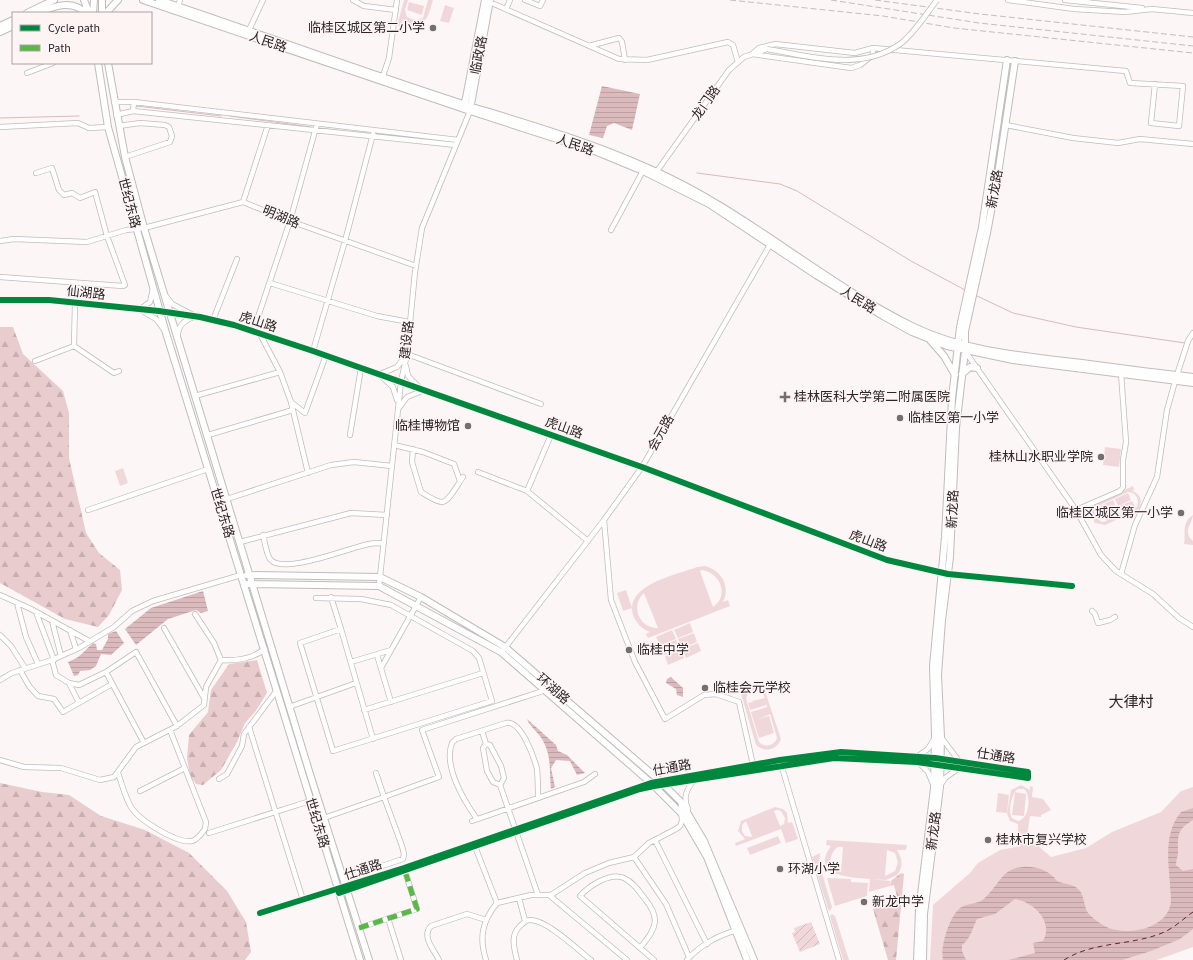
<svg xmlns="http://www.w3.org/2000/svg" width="1193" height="960" font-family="'Source Sans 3','Noto Sans SC',sans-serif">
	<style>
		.green { fill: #f0d8da; fill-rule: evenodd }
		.forest { fill: url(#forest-firs) }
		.garden { fill: url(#garden-furrows) }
		.water { fill: url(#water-rules) }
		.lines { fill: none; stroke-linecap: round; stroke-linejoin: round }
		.stream { stroke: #dbbabd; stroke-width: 1 }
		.ferry { stroke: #5f262f; stroke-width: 1; stroke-dasharray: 5 4; stroke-linecap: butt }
		.minor-casing { stroke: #c1bcbc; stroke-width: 6 }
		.major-casing { stroke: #c1bcbc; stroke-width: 8 }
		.minor { stroke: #fffefe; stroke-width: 4.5 }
		.major { stroke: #fffefe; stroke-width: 6 }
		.rail { stroke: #c0bfbf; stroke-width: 1; stroke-dasharray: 6 3; stroke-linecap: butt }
		.minor-bridge-casing { stroke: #c1bcbc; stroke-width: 6; stroke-linecap: butt }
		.minor-bridge { stroke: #fffefe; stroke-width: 4.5 }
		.quiet { stroke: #58b947; stroke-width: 5; stroke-dasharray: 10 5; stroke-linecap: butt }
		.cycleway-casing { stroke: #fef4f4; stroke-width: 8 }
		.cycleway { stroke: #00873e; stroke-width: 6 }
		.poi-dot { fill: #746f6f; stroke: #fef4f4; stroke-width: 1.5 }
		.labels { text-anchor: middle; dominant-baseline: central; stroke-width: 3; stroke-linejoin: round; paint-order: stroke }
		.poi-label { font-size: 13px; fill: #2b2727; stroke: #fef4f4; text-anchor: start }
		.street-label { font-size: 13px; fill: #2b2727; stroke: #fef4f4 }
		.quarter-label { font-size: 15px; fill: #2b2727; stroke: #fef4f4 }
	</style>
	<defs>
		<pattern id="forest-firs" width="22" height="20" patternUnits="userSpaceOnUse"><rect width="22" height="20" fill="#e8ccce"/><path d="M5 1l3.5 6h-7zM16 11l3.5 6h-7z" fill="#c7afb1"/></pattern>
		<pattern id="garden-furrows" width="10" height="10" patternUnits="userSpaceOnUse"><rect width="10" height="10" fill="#f0d8da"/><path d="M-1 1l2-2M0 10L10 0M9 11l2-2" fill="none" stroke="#ceb9bb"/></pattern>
		<pattern id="water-rules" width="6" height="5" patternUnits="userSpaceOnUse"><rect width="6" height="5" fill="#dbbabd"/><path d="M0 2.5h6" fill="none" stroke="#bca0a2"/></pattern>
	</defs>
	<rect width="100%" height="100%" fill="#fcf6f6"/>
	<!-- green -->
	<path class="green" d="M404 0H408L405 10 407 17 416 21 423 18 428 0H433C429 12 428 25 413 25L403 19 401 27 397 26Z
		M409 2 424 6 422 15 407 10Z
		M445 5 454 8 449 23 440 21Z
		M1105 447 1121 449 1119 467 1103 465Z
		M123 468 128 483 120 486 115 471Z
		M1133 486 1134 490 1132 491C1141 494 1143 502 1138 510L1105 525 1095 523 1088 507ZM1128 492C1136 492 1141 501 1136 508L1132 501 1119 506 1122 514 1120 515 1116 508 1103 514 1107 521 1102 522 1096 518 1094 511 1096 507Z
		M1128 493 1131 500 1118 506 1115 499Z
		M1113 500 1116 507 1103 513 1100 506Z
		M1193 515C1192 525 1182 531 1193 541V545L1184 544C1186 532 1181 523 1193 515Z
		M705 566C721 570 731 586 723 602L728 600 730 606 648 638 646 634 650 632C642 629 636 623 633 615 624 585 676 575 697 567ZM702 570C720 573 730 595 713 607L700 571ZM644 593 658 628C639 628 630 606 644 593Z
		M626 590 632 608 623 611 617 593Z
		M690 623 693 632 678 638 674 630Z
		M672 630 676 639 660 645 656 637Z
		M694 633 697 642 682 648 678 639Z
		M676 640 680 649 664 655 661 646Z
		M698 643 701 651 686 658 682 649Z
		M681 649 684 658 668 665 665 656Z
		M756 685 762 686 765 691 781 739C777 750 765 753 756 745L740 690 743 688 745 692 748 688ZM757 688 762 691 765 698 752 701 753 703 752 702 748 703 750 710 766 705V703L767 707 751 712 759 738 774 733 769 716 759 719 770 714 777 738C774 746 765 748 759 742L746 699 748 692Z
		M1021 785 1030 790V786L1033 787 1032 797 1043 799 1051 810 1041 815V817L1030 816 1026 844 1035 843 1051 857 1086 848 1112 832 1161 812 1181 791 1193 787V947L1157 960H930L933 905 970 873 978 863 1000 850 1021 846 1017 845 1018 824 1010 821 1007 814 1011 790ZM1018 789H1024C1032 796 1029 819 1018 821L1012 818C1008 811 1011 794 1018 789Z
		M1015 792 1026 794 1024 816 1012 815Z
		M998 793 1009 795 1007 813 996 812Z
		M775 807 783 809 787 813 788 823 792 822 798 839 786 843 781 829 736 846 735 843 745 839 738 831 741 821ZM777 810 781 811 785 818 784 824 780 826 774 811ZM746 821 752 836 751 837 745 836 742 831V825Z
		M778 836 781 843 750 855 747 848Z
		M827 840 907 845 906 850H897C902 858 904 867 897 875L886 880 871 879 890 881V886L869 892 870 879C852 877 809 877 831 846L826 845ZM838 847H843L841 872C827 869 828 854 838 847ZM887 850 895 853 898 862 895 871 885 876Z
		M820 853 819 863 832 907 830 911 828 909 812 857Z
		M827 878 851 879V882L868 883 867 896 835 906Z
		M832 914 835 916 849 960H843L830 916Z"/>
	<!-- forest -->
	<path class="forest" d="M0 327H13L23 354 63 391 69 413V458L86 533 99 553 120 570 122 590 109 615 98 627 65 619 0 583Z
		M257 660 267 693 255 712 245 723 237 742 221 770 203 785 196 784 190 775 187 758 189 735 208 712 211 690 229 664Z
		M0 783 42 792 69 795 101 816 145 830 189 853 227 891 246 922 251 952 245 960H0Z
		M901 873 904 874 896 960H888L873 909 898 900 894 885 890 886 891 881Z"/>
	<!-- garden -->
	<path class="garden" d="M811 922 820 944 800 952 792 933 795 932 794 928Z"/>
	<!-- water -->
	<path class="water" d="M602 86 640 94 632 130 614 123 607 126 603 138 589 135Z
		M203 591 208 611 201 613 196 610 168 619 136 645 125 629 151 608Z
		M116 631 124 643 111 655 101 654 96 666 90 670 80 671 78 675 74 676 68 662C81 657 83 652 93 643L96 644 97 650H102L108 639V634Z
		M671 677 683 688V697L677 695 676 689 666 683 667 679Z
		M527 719 556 745 558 751 567 755 585 773 577 775 570 761 556 760 551 768 555 787 551 789C549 770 552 756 542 739 538 732 529 726 527 719Z
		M1193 808V820C1177 830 1178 834 1178 852 1178 856 1176 860 1176 865L1183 871 1193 869V929L1180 939 1151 951 1122 960H1008L1035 953 1033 943 1043 941C1054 922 1034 902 1015 899L995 914 977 919C972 929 971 938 962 945V951L966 960H943C940 947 949 918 959 909 964 904 975 904 981 901 992 894 1001 874 1011 870 1026 863 1048 867 1057 881 1063 884 1073 884 1077 888 1085 894 1083 905 1088 913 1094 920 1107 929 1116 930 1134 934 1165 927 1170 906 1172 900 1170 891 1170 885 1168 859 1164 833 1181 812Z"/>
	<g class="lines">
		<!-- stream -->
		<path class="stream" d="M136 106 221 116
			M230 116 311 127
			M0 118 79 116
			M318 128 343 131
			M697 173 780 184 797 191 911 261 965 290
			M975 295 1013 313 1076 327 1185 343"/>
		<!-- ferry -->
		<path class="ferry" d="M1064 960C1094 941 1130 946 1162 933 1173 929 1183 919 1193 912"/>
		<defs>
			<path id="minor" d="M353 0 364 6 396 10
				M525 0 540 6 543 0
				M1008 0 1074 9 1125 12 1152 9 1193 13
				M1065 0 1142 8
				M494 4 619 59 647 60 728 42 733 45 738 62
				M178 6 180 0
				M506 9 510 0
				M249 30 263 0
				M775 44 855 53 873 48V55L860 65 851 68 752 54 759 48Z
				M589 46 619 38 622 42 625 60
				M873 48 1126 71 1130 83 1183 86 1179 126 1151 123 1155 84
				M27 73 53 63
				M383 76 389 58 397 0
				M114 102H134L133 111 456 145
				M134 102 458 140
				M116 115 133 111
				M1006 125 1073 138 1118 143 1140 139 1193 144
				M119 126 140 123 165 125 169 127 172 136 170 142 125 157
				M0 127 78 123 89 128 108 127
				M657 171 729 70 744 57 767 49
				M243 202 268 125
				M611 230 644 169
				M0 241 14 239 87 242 126 230 144 228 243 202 290 221 416 266
				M0 277 123 286 125 285 107 236 95 192 80 198 72 193 64 195 59 190 52 168 36 173
				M270 283 377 316 409 322
				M165 295 172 304 193 315
				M0 300H49L159 311 200 317 234 325 313 351 642 467 887 560 948 574 1072 586
				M139 310 150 302 153 289
				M144 312 156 319 165 331
				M213 320 237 259
				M253 332 290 221 317 124
				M260 334 280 372 291 402 308 473
				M178 335C178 325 185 320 194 317
				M74 346 114 373 119 371
				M74 346 75 303
				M313 351 345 241 373 134
				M965 351 1076 510 1101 555 1116 571 1153 594 1179 618 1193 627
				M407 354 541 404
				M35 361 74 346
				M406 366 408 376 418 386
				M380 374 397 367 404 358
				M383 378 393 387 397 400
				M195 396 280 372
				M291 402 305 413 326 355
				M399 408 407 397 422 391
				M208 435 293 410
				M350 435 361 368
				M394 445 423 452 454 464 460 481
				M413 449 412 462 421 492C426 495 436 502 442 502 449 502 459 482 463 477
				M478 472 527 491 588 541
				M527 491 551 435
				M227 499 331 465 354 462 392 466
				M88 510 208 469
				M1076 510 1120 491 1123 487V460L1126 442 1121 373
				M604 520 611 600 635 662 665 719 704 695 716 694 739 702 753 765
				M263 535C265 542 266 553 270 559 282 576 351 547 369 544 374 543 379 543 384 543
				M240 542 351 513 387 515
				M1121 574 1135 525 1157 477 1167 410 1176 378 1188 341 1193 333
				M379 586 401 382 407 354 415 272 422 228 470 111
				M0 595 31 609 89 641
				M316 598 361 599 391 605 473 651 479 658 492 701 333 751 300 643 341 629 331 597
				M17 603 26 637 38 664
				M1092 611 1095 614 1098 623 1110 620 1115 617
				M36 612 54 660
				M52 621 61 656
				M164 628 204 698
				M341 629 373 739
				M70 630 76 649
				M0 635 11 646 25 668
				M504 649 604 520 642 467 771 243
				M377 655 391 702
				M52 660 56 675 69 683 79 685 106 672
				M221 660C236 661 252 659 265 649
				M351 662 391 650
				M381 668 421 597
				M20 670 29 686 38 696 54 699 63 712 112 684
				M0 680 12 673 52 660 79 648 114 627 132 611 153 601 241 575
				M69 683 79 703
				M289 707 356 683
				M364 710 483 673
				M249 727 303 900
				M482 731 486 744 483 748 487 771 493 782 500 785
				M941 737 959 761
				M144 743 106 672 136 652 177 726
				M486 744 490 745 501 766 504 778 500 785
				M918 756 928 749 934 739
				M0 760 24 767 61 768 100 780 114 777 136 747 177 726 204 705 206 687 221 660 214 643 195 614
				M919 763 928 772 933 784
				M781 764 839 960
				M118 773C122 784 125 797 131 807 139 820 177 844 192 841 197 840 202 833 205 829L206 822 170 730
				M219 779 227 774 242 746 244 734 277 690
				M500 785 538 895
				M940 786 945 778 959 768
				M140 791 185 768
				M688 809C683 798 686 790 694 780
				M324 818 384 797 376 773
				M477 819C464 801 443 766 452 743L456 739 506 723C521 720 534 757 537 769 538 779 538 788 538 798
				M472 821 584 782 595 774
				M209 833 310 801
				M655 840 707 944
				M474 844 497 903C482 921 479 938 486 960
				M634 857 666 904 689 957
				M343 879 403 859 404 854 402 846 384 797 439 777 422 730 546 690
				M549 895 627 960
				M519 898 525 921
				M497 903 531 895H551L585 873 609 863 634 857 649 843 676 829 680 826 682 821 681 802
				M260 913 404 868 651 783 780 760 841 752 935 758 1028 772V778L917 762 834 758 654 786 640 789 339 893
				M388 918 401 960
				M359 928 417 909 404 868
				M640 948C646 940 654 932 655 921 655 914 650 905 645 899 639 891 633 882 624 878 610 872 589 886 580 896L654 960
				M439 960C434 950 421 936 431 926L467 914 486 920
				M517 960C514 947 510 936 520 926 523 923 526 920 530 920 546 919 578 950 591 960
				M687 960C699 946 720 934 738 930"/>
			<path id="major" d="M84 0 89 13
				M102 0V13
				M143 0 464 109 597 152 643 171 709 204 816 275 883 316 912 332 947 346 1013 360 1193 383
				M159 0C261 34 363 72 466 105 528 124 591 142 650 169 745 210 821 282 914 327 966 352 1025 356 1082 363 1119 368 1156 373 1193 377
				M27 13 54 0
				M39 13C56 5 72 0 86 13
				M93 13 94 0
				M106 13 118 0
				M0 26 13 20
				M0 32 13 26
				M98 63 108 127 166 333 360 960
				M108 63 125 157 144 228 309 771 369 960
				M464 108 485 0
				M470 110 490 0
				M930 340 944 356 955 375
				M962 374 970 367 977 368
				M247 575 380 577 421 597 505 647 660 781 681 802 704 841 754 960
				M248 584 379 586 501 652 651 783 682 814 707 857 747 960
				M917 960 919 911 934 788 935 736 933 666 945 537 952 398 960 327 982 227 1007 60
				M923 960 924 914 940 787 941 737 938 675 942 620 950 557 956 428 965 351V331L987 233 998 174 1015 61"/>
		</defs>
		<!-- minor casing -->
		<use href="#minor" class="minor-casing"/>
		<!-- major casing -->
		<use href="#major" class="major-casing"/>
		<!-- minor -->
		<use href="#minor" class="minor"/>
		<!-- major -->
		<use href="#major" class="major"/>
		<!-- rail -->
		<path class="rail" d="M730 0 883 16 954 28 1193 53
			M831 0 979 23 1193 46
			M875 0 980 14 1193 37"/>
		<defs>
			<path id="minor-bridge" d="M767 49C810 56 860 72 900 44 914 34 926 14 937 0"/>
		</defs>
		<!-- minor-bridge casing -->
		<use href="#minor-bridge" class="minor-bridge-casing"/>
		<!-- minor-bridge -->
		<use href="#minor-bridge" class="minor-bridge"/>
		<!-- quiet -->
		<path class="quiet" d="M359 928 417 909 404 868"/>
		<defs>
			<path id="cycleway" d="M0 300H49L159 311 200 317 234 325 313 351 642 467 887 560 948 574 1072 586
				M260 913 404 868 651 783 780 760 841 752 935 758 1028 772V778L917 762 834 758 654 786 640 789 339 893"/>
		</defs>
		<!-- cycleway casing -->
		<use href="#cycleway" class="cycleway-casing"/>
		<!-- cycleway -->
		<use href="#cycleway" class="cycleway"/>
	</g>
	<!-- markers -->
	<g class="poi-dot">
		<circle cx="433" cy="28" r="4"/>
		<path d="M783 391h4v4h4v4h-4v4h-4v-4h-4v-4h4z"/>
		<circle cx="900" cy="418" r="4"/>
		<circle cx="468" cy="426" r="4"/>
		<circle cx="1101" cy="457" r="4"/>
		<circle cx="1181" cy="513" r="4"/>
		<circle cx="629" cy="650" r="4"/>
		<circle cx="705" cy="688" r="4"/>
		<circle cx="988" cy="840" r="4"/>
		<circle cx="780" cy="869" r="4"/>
		<circle cx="864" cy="902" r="4"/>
	</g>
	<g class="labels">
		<!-- poi labels -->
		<g class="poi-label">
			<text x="425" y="28" text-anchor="end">临桂区城区第二小学</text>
			<text x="794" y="397">桂林医科大学第二附属医院</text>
			<text x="908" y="418">临桂区第一小学</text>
			<text x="460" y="426" text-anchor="end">临桂博物馆</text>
			<text x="1093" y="457" text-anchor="end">桂林山水职业学院</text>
			<text x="1173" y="513" text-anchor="end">临桂区城区第一小学</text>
			<text x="637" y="650">临桂中学</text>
			<text x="713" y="688">临桂会元学校</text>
			<text x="996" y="840">桂林市复兴学校</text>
			<text x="788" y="869">环湖小学</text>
			<text x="872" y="902">新龙中学</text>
		</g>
		<!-- street labels -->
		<g class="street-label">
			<text transform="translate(268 42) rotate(19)">人民路</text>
			<text transform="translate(479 55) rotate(-79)">临政路</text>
			<text transform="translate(706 103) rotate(-55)">龙门路</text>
			<text transform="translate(575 145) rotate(19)">人民路</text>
			<text transform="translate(995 189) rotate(-80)">新龙路</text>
			<text transform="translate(129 203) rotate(75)">世纪东路</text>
			<text transform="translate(281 217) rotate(22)">明湖路</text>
			<text transform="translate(86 293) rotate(6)">仙湖路</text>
			<text transform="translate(858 300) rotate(32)">人民路</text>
			<text transform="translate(258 322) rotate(18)">虎山路</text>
			<text transform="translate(407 340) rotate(-84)">建设路</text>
			<text transform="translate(564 428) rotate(20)">虎山路</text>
			<text transform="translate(661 433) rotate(-61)">会元路</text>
			<text transform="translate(953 509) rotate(-87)">新龙路</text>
			<text transform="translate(222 513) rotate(73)">世纪东路</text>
			<text transform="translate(868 541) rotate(21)">虎山路</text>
			<text transform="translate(553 689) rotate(41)">环湖路</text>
			<text transform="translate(996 756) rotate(9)">仕通路</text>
			<text transform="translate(672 768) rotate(-10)">仕通路</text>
			<text transform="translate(317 823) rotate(73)">世纪东路</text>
			<text transform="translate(934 831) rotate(-83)">新龙路</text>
			<text transform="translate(363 870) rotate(-18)">仕通路</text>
		</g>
		<!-- quarter labels -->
		<g class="quarter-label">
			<text x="1131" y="702">大律村</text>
		</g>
	</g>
	<!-- legend -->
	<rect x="12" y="12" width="140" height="52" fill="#fef4f4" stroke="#aaa2a2"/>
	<rect x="20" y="25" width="20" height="6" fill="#00873e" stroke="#aaa2a2"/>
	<text x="48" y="32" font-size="12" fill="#2b2727">Cycle path</text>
	<rect x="20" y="45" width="20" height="6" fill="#58b947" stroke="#aaa2a2"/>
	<text x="48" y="52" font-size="12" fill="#2b2727">Path</text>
</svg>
